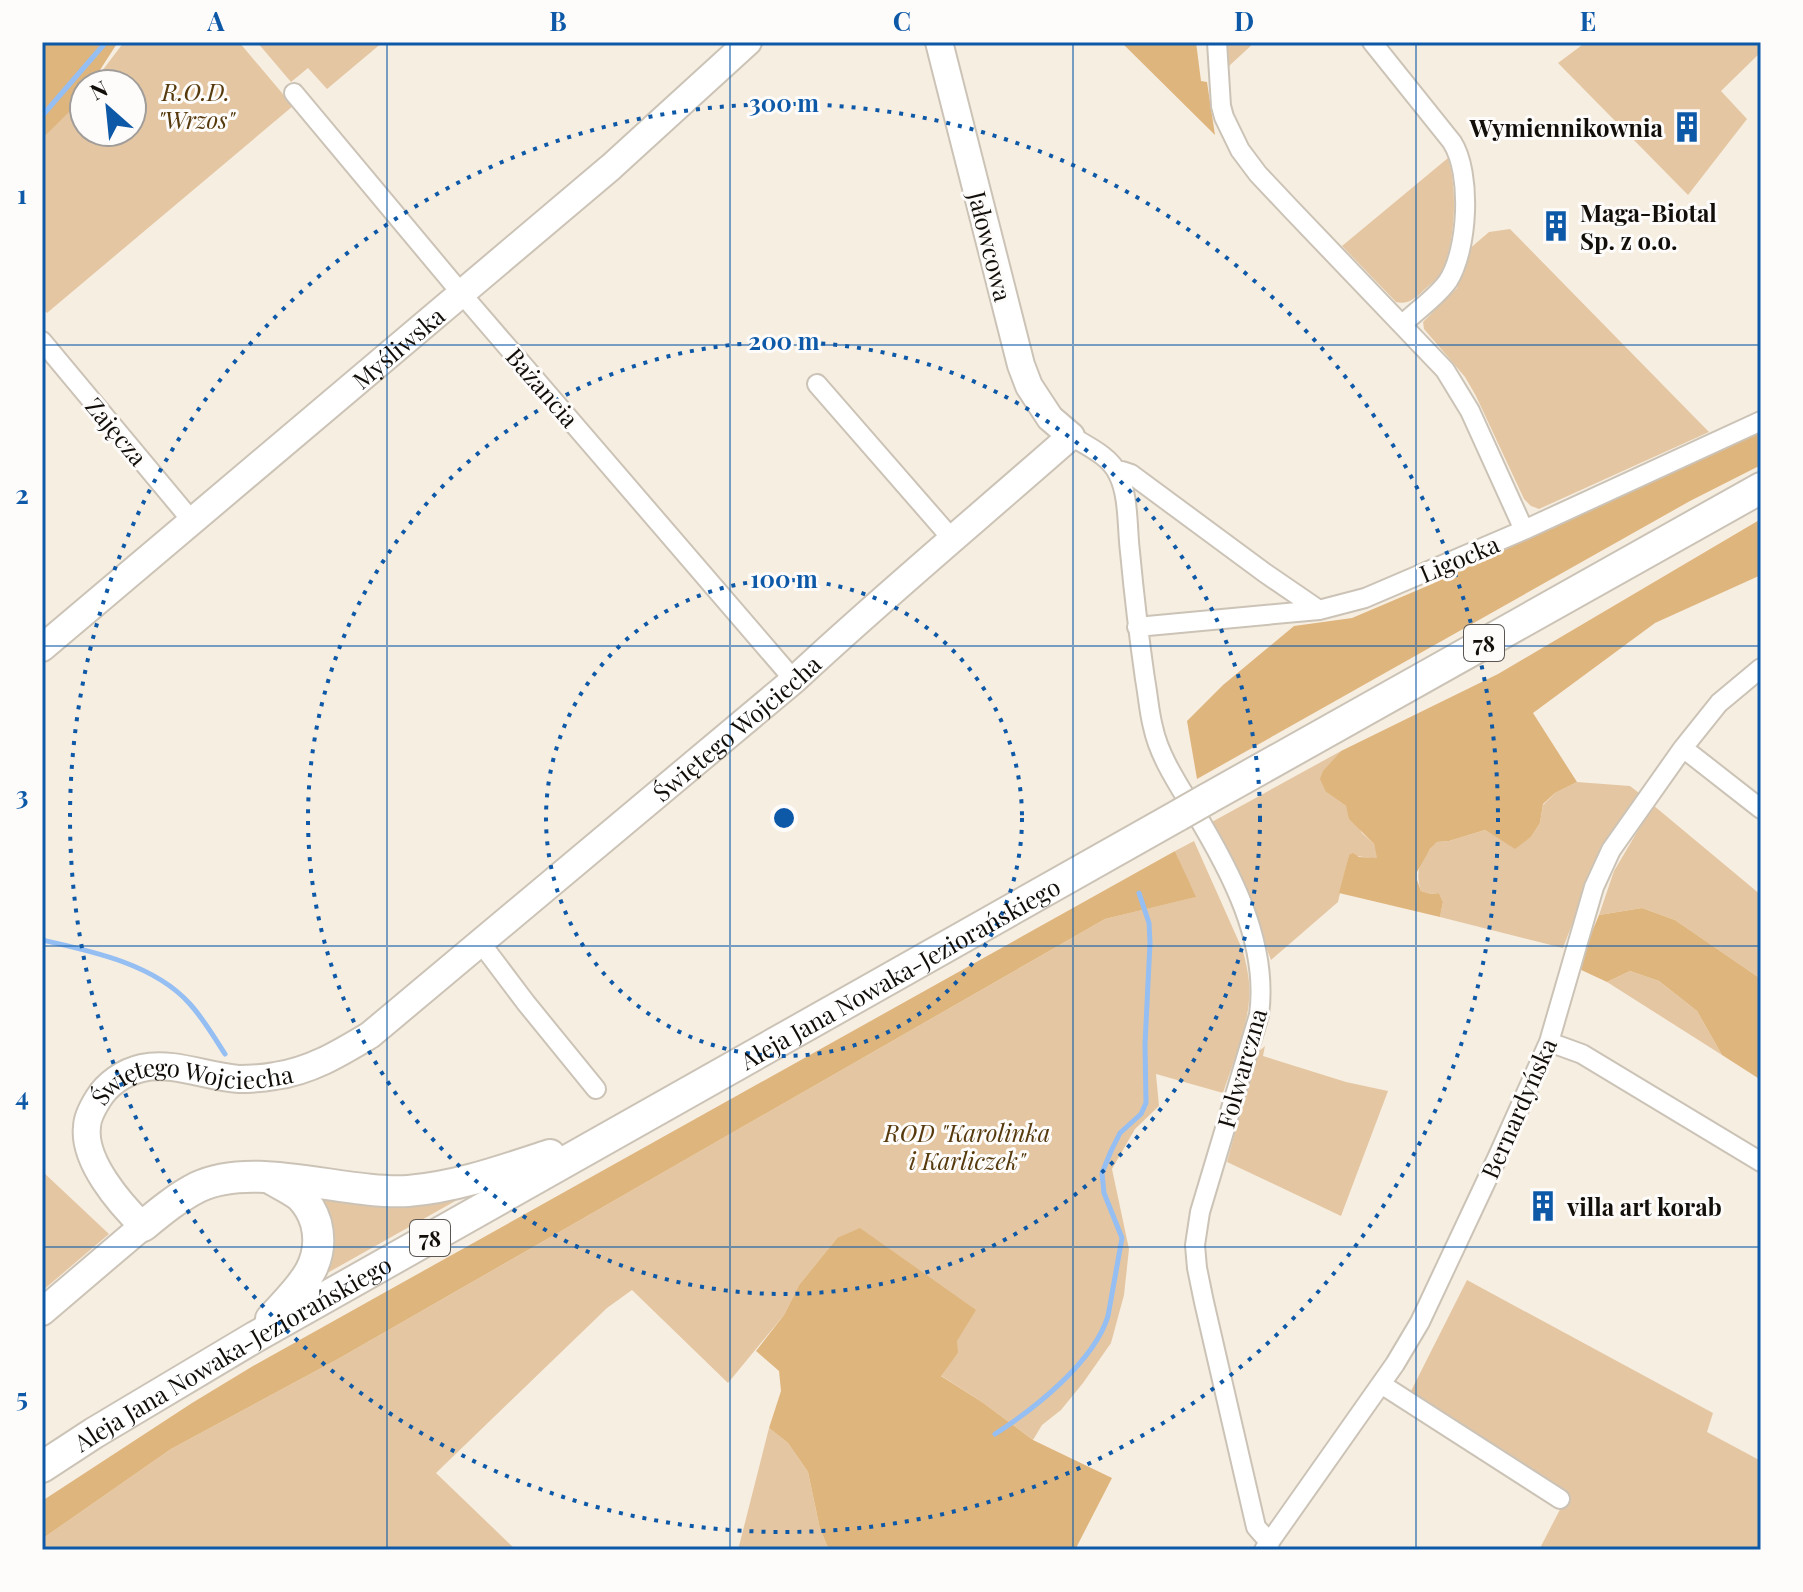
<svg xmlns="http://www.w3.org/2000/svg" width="1803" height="1592" font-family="'Playfair Display',serif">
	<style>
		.green { fill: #e4c7a2 }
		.forest { fill: #dfb57e }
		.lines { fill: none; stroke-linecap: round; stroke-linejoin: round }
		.stream { stroke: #95bef2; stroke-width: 5 }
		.street-casing { stroke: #ccc3b7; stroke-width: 22 }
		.secondary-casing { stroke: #ccc3b7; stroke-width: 30 }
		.primary-casing { stroke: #ccc3b7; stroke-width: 34 }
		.street { stroke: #fff; stroke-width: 18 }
		.secondary { stroke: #fff; stroke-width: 26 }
		.primary { stroke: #fff; stroke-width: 30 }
		.primary-bridge-casing { stroke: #ccc3b7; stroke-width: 34; stroke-linecap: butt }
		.primary-bridge { stroke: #fff; stroke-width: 30 }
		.grid { fill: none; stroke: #0d59a8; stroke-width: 2; stroke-opacity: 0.55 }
		.ring { fill: none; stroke: #0d59a8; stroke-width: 4; stroke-dasharray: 4 8 }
		.labels { text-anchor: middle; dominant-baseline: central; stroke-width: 6; stroke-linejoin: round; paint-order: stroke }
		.shield { fill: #fefcfa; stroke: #595653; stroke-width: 2 }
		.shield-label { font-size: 22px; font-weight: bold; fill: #120f0b }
		.park-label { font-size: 24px; font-style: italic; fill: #563a0e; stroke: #fefcfa }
		.poi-label { font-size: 24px; font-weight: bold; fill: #120f0b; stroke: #fefcfa; text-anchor: start }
		.street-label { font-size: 24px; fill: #120f0b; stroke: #fefcfa }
		.centre { fill: #0d59a8; stroke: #fefcfa; stroke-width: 4 }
		.ring-label { font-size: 24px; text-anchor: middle; font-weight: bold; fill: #0d59a8; stroke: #fefcfa; stroke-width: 6; stroke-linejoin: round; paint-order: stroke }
		.neatline { fill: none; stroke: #0d59a8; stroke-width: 3 }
		.grid-label { font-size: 26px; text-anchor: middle; font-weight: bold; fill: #0d59a8 }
	</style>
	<rect width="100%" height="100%" fill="#f7eee2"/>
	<!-- green -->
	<path class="green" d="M124 42H239L293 106 47 313 42 308V139L84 95V132H132V84H92Z
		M257 42H383L327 89 308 68 291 82Z
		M1226 42H1255L1229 66Z
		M1586 42H1761V52L1721 91 1747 119 1688 195 1558 63Z
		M1448 158C1458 187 1456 252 1438 277 1434 282 1428 286 1424 290 1416 298 1408 305 1396 302L1342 246Z
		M1510 229 1709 432 1539 509 1531 506 1524 499 1476 396 1465 377 1424 329 1423 322 1457 288 1468 250 1489 232Z
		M1341 751 1324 771 1326 792 1346 806 1362 833 1374 844 1378 859 1349 855 1338 902 1271 960 1244 889 1210 823Z
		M1577 782 1630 786 1643 796 1601 849 1563 948 1440 917 1443 902 1439 893 1431 894 1421 891C1414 870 1421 857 1437 842L1449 841 1485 830 1515 848 1531 837 1540 823 1543 805 1555 793Z
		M1653 805 1761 895V979L1675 920 1642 908 1599 915 1614 871Z
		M1194 841 1243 951C1247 967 1251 984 1249 1001 1247 1029 1232 1066 1223 1093L1156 1074 1159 1106 1135 1129 1112 1169 1129 1249 1124 1295 1111 1343 1083 1383 1061 1410 1042 1425 1033 1440 982 1402 940 1375 958 1353 837 1238 799 1285 784 1315 728 1383 632 1290 607 1308 436 1473 516 1550H42V1539L171 1449 338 1359 1105 919 1195 897 1175 851Z
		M1630 971 1659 981 1697 1011 1722 1055 1607 982Z
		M1265 1046 1263 1056 1346 1082 1388 1091 1341 1216 1227 1162 1256 1054Z
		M42 1171 109 1234 42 1291Z
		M482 1186 322 1276 305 1187Z
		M1467 1280 1713 1413 1707 1432 1761 1461V1550H1539L1568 1494 1409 1395Z
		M769 1428 788 1443 808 1472 820 1529 829 1550H738Z"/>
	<!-- forest -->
	<path class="forest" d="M42 42H118L91 84H84V94L81 100 42 139Z
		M1121 42H1196L1201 81 1207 82 1215 135Z
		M1761 430V465L1690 501 1197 779 1187 721 1223 685 1294 626 1352 618 1432 584Z
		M1761 519V575L1655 623 1533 713 1577 782 1555 793 1543 804 1540 823 1531 837 1515 849 1485 830 1449 841 1437 842 1430 849 1417 872V880L1421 891 1431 894 1439 893 1443 902 1440 917 1339 893 1349 855 1353 853 1359 857 1377 858 1374 844 1349 819 1346 806 1326 792 1320 779 1323 771 1341 751 1498 674Z
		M1175 851 1196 897 1105 919 338 1359 171 1449 42 1539V1501L192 1403 253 1366Z
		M1642 908 1675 920 1761 979V1080L1722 1055 1697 1011 1659 981 1630 971 1607 982 1577 968 1599 915Z
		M860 1228 976 1310 957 1341 958 1353 941 1376 982 1402 1033 1440 1112 1478 1075 1550H829L820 1529 808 1472 788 1443 769 1428 781 1391 779 1371 756 1351 784 1315 799 1285 837 1238Z"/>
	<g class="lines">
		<!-- stream -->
		<path class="stream" d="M42 116 106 42
			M42 940C91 951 154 964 189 1003 203 1018 214 1037 225 1054
			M995 1434C1034 1409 1094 1362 1108 1316L1122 1238 1104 1193 1102 1173 1111 1151 1120 1133 1141 1114 1146 1103 1145 1044 1150 943 1149 923 1139 893"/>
		<defs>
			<path id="street" d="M1217 42 1221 106 1224 117 1240 150 1258 174 1291 209 1445 370 1470 411 1524 530
				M1372 42 1452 142C1472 173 1468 250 1448 281 1437 297 1417 310 1403 324
				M294 93 461 293 794 680
				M42 341 192 521
				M817 384 953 540
				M1071 436C1087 446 1110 456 1118 474 1129 495 1127 528 1130 552 1134 594 1139 637 1145 679 1148 695 1149 712 1153 727 1159 756 1178 784 1193 809 1230 870 1269 942 1259 1015L1200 1212 1195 1245 1197 1268 1204 1302 1256 1527 1270 1543
				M1118 472 1122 471 1131 474 1265 573 1319 610
				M1137 627 1319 610 1365 598 1524 530 1761 421
				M1683 748 1761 809
				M480 942 526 1003 596 1089
				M1549 1042 1582 1054 1761 1162
				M1381 1384 1560 1499
				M1264 1550 1395 1364 1420 1322 1498 1156 1549 1042 1594 887 1611 850 1683 748 1719 703 1761 668"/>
			<g id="secondary">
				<path id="s1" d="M42 648 611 167 748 42"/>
				<path id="s2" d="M42 1312 143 1226C120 1204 83 1161 87 1127 87 1118 93 1107 98 1099 107 1084 124 1072 142 1068 174 1061 207 1077 239 1079 251 1079 264 1078 275 1076 311 1071 340 1053 370 1035L794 680C884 596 979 517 1071 436L1050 418 1029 386 1021 365 939 42"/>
			</g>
			<g id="primary">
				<path d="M1207 799 1761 488"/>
				<path d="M143 1226C160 1212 178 1197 198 1187 255 1160 345 1195 408 1191 457 1187 504 1170 550 1155"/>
				<path d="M271 1319C297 1290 327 1266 316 1223 313 1213 307 1203 300 1196 292 1190 282 1185 273 1180"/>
				<path id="s3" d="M42 1467 94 1433 255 1337 1179 815"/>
			</g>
		</defs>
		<!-- street casing -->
		<use href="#street" class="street-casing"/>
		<!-- secondary casing -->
		<use href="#secondary" class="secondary-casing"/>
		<!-- primary casing -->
		<use href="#primary" class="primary-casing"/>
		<!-- street -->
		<use href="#street" class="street"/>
		<!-- secondary -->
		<use href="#secondary" class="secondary"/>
		<!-- primary -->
		<use href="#primary" class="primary"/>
		<defs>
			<path id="primary-bridge" d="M1179 815 1207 799"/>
		</defs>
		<!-- primary-bridge casing -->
		<use href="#primary-bridge" class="primary-bridge-casing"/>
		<!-- primary-bridge -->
		<use href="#primary-bridge" class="primary-bridge"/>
	</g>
	<!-- grid -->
	<path class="grid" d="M387 42V1550M730 42V1550M1073 42V1550M1416 42V1550M42 345H1761M42 646H1761M42 946H1761M42 1247H1761"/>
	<!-- distance rings -->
	<g class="ring">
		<circle cx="784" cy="818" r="238"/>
		<circle cx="784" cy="818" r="476"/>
		<circle cx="784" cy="818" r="714"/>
	</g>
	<!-- icons -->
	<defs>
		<symbol id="building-bare" viewBox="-9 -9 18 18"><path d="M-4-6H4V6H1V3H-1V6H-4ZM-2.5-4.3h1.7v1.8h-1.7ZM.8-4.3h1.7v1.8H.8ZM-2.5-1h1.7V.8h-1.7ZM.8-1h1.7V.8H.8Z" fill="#0d59a8" stroke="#fefcfa" stroke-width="2.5" paint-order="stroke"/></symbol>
	</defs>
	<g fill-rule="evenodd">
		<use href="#building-bare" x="1665" y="105" width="44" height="44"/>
		<use href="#building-bare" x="1534" y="204" width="44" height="44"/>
		<use href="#building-bare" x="1521" y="1184" width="44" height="44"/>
	</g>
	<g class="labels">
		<!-- shield labels -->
		<g class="shield">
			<rect x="1464" y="625" width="40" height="36" rx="6"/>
			<rect x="410" y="1220" width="40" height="36" rx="6"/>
		</g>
		<g class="shield-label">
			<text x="1484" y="643">78</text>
			<text x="430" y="1238">78</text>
		</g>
		<!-- park labels -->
		<g class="park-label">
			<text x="196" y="91">R.O.D.<tspan x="196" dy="28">"Wrzos"</tspan></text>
			<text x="967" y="1132">ROD "Karolinka<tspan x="967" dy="28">i Karliczek"</tspan></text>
		</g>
		<!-- poi labels -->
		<g class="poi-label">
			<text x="1663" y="127" text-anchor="end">Wymiennikownia</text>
			<text x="1580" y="212">Maga-Biotal<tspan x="1580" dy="28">Sp. z o.o.</tspan></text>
			<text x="1567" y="1206">villa art korab</text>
		</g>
		<!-- street labels -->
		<g class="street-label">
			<text transform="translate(991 246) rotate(76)">Jałowcowa</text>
			<text stroke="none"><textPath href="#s1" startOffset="466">Myśliwska</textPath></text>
			<text transform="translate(543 387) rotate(49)">Bażancia</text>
			<text transform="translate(117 431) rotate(50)">Zajęcza</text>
			<text transform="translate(1459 558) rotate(-23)">Ligocka</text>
			<text stroke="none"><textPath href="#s2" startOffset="1052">Świętego Wojciecha</textPath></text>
			<text stroke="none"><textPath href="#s3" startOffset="990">Aleja Jana Nowaka-Jeziorańskiego</textPath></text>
			<text transform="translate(1241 1068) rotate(-74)">Folwarczna</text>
			<text stroke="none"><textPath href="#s2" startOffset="382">Świętego Wojciecha</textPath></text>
			<text transform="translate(1518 1108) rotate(-66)">Bernardyńska</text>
			<text stroke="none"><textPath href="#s3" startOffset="222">Aleja Jana Nowaka-Jeziorańskiego</textPath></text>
		</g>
	</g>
	<circle cx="784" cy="818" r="12" class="centre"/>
	<g class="ring-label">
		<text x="784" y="112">300 m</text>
		<text x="784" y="350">200 m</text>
		<text x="784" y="588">100 m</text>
	</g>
	<!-- border -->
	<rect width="1803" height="1592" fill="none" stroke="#fefcfa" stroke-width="88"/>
	<!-- north arrow -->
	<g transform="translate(108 108) rotate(333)"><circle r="38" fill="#fefcfa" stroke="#a09d9a" stroke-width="2"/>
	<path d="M0-6L14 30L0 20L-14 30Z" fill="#0d59a8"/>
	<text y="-12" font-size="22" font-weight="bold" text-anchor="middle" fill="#120f0b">N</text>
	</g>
	<rect x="44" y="44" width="1715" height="1504" class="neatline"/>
	<g class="grid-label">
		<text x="216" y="31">A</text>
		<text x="558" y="31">B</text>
		<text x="902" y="31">C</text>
		<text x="1244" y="31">D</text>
		<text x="1588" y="31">E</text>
		<text x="22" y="204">1</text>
		<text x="22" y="504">2</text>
		<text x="22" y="805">3</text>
		<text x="22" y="1106">4</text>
		<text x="22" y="1407">5</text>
	</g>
</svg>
